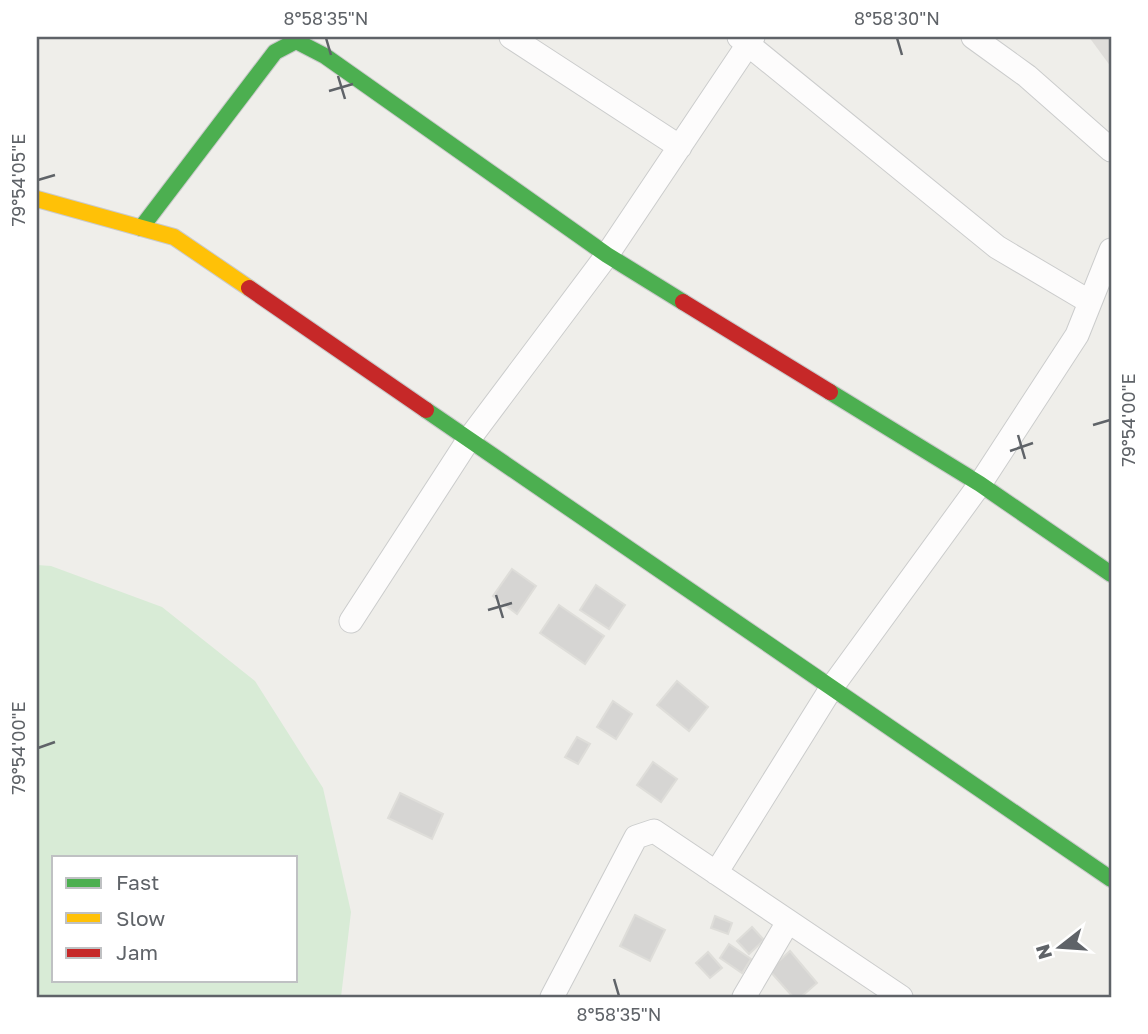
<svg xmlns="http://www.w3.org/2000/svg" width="1148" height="1034" font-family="'Golos Text',sans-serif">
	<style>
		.industrial { fill: #dfddda }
		.green { fill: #d8ebd6; fill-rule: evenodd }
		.building { fill: #d6d5d3; stroke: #deddd9; stroke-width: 2 }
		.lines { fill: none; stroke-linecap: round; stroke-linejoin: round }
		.street-casing { stroke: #cbcccc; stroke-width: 25 }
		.fast-casing { stroke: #cacacb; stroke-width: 18 }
		.slow-casing { stroke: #cacacb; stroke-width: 18 }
		.jam-casing { stroke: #cacacb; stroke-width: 18 }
		.street { stroke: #fdfcfc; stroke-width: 23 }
		.fast { stroke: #4caf50; stroke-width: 16 }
		.slow { stroke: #ffc107; stroke-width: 16 }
		.jam { stroke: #c62828; stroke-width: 16 }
		.ticks { fill: none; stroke: #5f6368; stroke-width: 2.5 }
		.neatline { fill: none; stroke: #5f6368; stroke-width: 2.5 }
		.ticks-label { font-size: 18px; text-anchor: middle; fill: #5f6368 }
	</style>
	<rect width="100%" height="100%" fill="#efeeea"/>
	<!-- industrial -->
	<path class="industrial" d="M1089 37H1111V67Z"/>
	<!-- green -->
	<path class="green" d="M37 565 51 566 162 607 255 681 323 788 351 912 341 997H37ZM54 857H296V980H54Z"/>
	<!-- building -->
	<path class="building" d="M512 569 536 586 517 614 493 596Z
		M596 585 625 605 609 629 580 610Z
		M559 605 604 636 585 664 540 633Z
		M677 681 708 707 689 731 657 705Z
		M613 701 632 714 616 739 597 727Z
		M577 737 590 744 578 764 565 757Z
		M653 762 677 779 661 802 637 785Z
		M400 793 443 814 432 839 388 818Z
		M635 915 665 930 650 961 620 946Z
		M715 916 732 923 728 934 711 928Z
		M752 927 764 940 749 954 737 941Z
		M729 944 751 959 742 973 720 958Z
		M790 951 817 983 801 997H793L769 970Z
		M708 952 722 968 710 978 696 963Z"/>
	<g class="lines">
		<defs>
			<path id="street" d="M511 37 680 147
				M739 37 997 247 1090 302
				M973 37 1027 76 1111 150
				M351 621 469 439 607 255 753 37
				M716 873 832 687 980 484 1077 335 1111 250
				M552 997 636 837 654 831 901 997
				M744 997 788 922"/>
			<path id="fast" d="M141 228 275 52 296 41 325 56 607 255 683 302
				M830 392 980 484 1111 574
				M426 410 1111 879"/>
			<path id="slow" d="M37 199 174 237 249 288"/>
			<path id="jam" d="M249 288 426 410
				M683 302 830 392"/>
		</defs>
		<!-- street casing -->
		<use href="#street" class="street-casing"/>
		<!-- fast casing -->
		<use href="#fast" class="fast-casing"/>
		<!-- slow casing -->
		<use href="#slow" class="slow-casing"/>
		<!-- jam casing -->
		<use href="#jam" class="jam-casing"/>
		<!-- street -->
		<use href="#street" class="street"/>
		<!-- fast -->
		<use href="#fast" class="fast"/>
		<!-- slow -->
		<use href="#slow" class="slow"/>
		<!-- jam -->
		<use href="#jam" class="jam"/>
	</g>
	<!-- ticks -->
	<path class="ticks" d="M326 38 331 55M897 38 902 55M338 76 345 99M329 91 353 84M38 180 55 175M1093 425 1110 420M1018 435 1025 459M1010 451 1033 443M496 595 503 618M488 610 512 603M38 748 55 742M614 979 619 996"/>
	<!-- border -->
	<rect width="1148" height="1034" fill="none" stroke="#ffffff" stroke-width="77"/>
	<!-- legend -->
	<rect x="52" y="856" width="245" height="126" fill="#ffffff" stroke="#bfc1c3" stroke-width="2"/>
	<rect x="66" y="878" width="35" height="10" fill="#4caf50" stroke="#bfc1c3" stroke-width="2"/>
	<text x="116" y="890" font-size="21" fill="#5f6368">Fast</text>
	<rect x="66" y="913" width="35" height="10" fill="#ffc107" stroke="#bfc1c3" stroke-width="2"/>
	<text x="116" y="926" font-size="21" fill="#5f6368">Slow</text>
	<rect x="66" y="948" width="35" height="10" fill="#c62828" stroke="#bfc1c3" stroke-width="2"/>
	<text x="116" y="960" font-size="21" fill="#5f6368">Jam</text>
	<!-- north arrow -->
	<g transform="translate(1060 947) rotate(253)" stroke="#ffffff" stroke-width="5" paint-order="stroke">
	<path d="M0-5L12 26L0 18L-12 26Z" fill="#5f6368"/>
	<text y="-10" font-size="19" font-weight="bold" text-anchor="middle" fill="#5f6368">N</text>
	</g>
	<rect x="38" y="38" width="1072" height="958" class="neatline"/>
	<g class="ticks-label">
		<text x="326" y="25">8°58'35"N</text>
		<text x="897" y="25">8°58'30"N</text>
		<text transform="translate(19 180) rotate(-90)" y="6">79°54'05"E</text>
		<text transform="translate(1129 420) rotate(-90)" y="6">79°54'00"E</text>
		<text transform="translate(19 748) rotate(-90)" y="6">79°54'00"E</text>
		<text x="619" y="1021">8°58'35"N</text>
	</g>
</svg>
